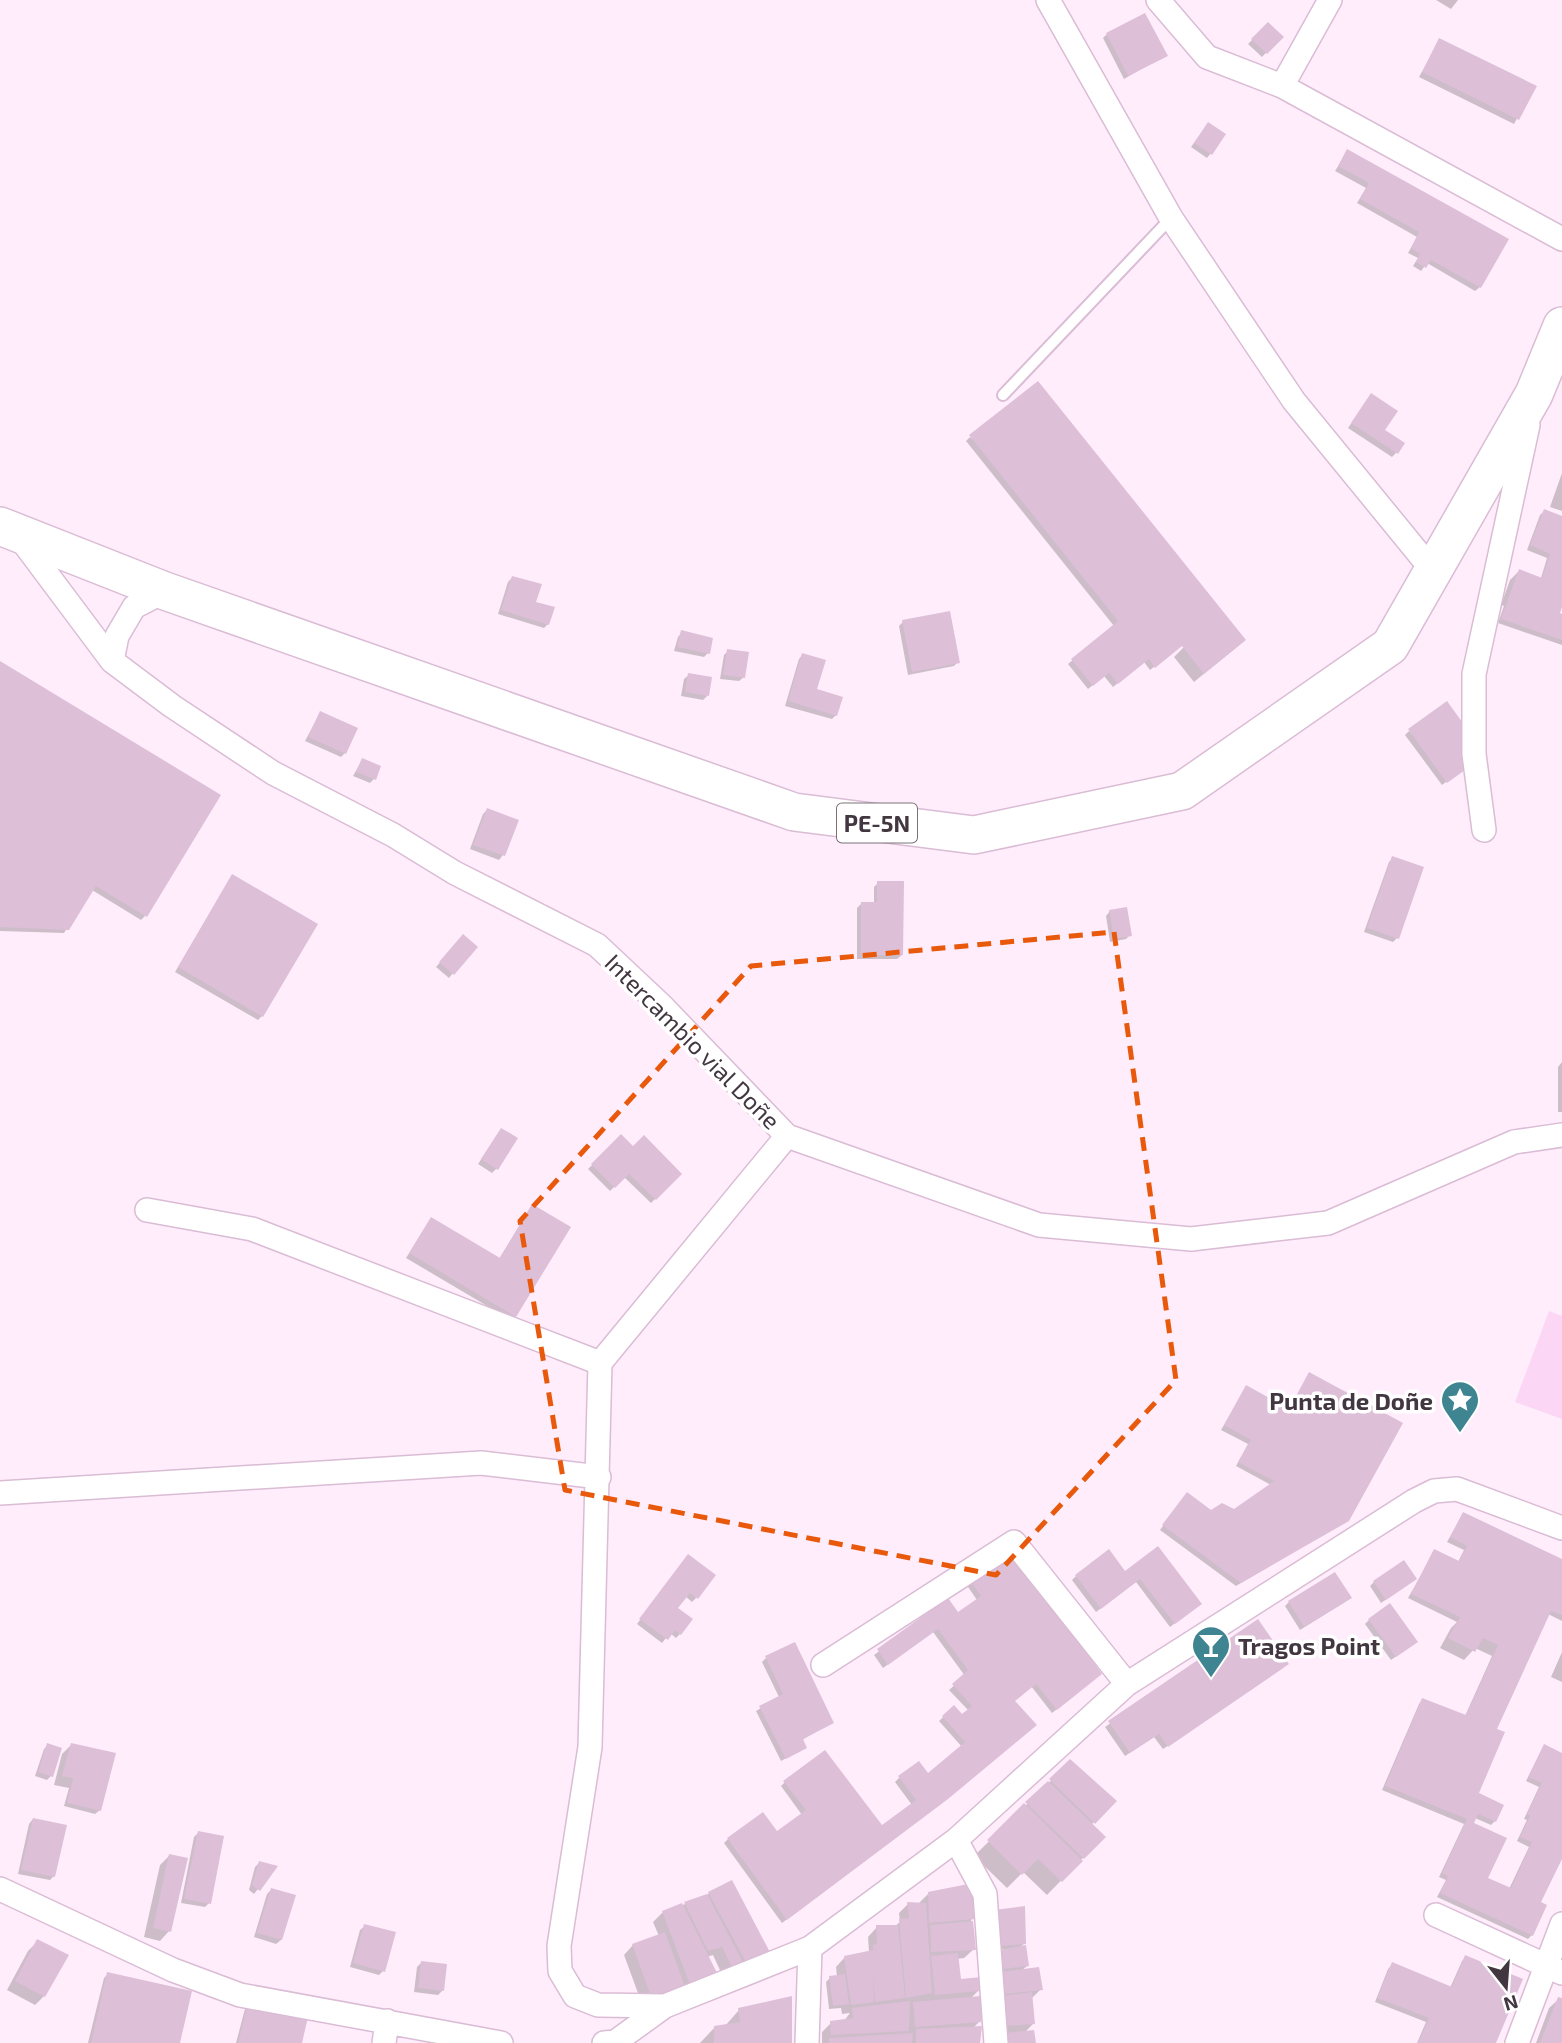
<svg xmlns="http://www.w3.org/2000/svg" width="1562" height="2043" font-family="'Exo 2',sans-serif">
	<style>
		.green { fill: #fcd6f5 }
		.shadow { fill: #0003 }
		.building { fill: #ddbfd8 }
		.lines { fill: none; stroke-linecap: round; stroke-linejoin: round }
		.service-casing { stroke: #dabcd5; stroke-width: 14 }
		.minor-casing { stroke: #dabcd5; stroke-width: 26 }
		.trunk-casing { stroke: #dabcd5; stroke-width: 40 }
		.service { stroke: #fff; stroke-width: 10 }
		.minor { stroke: #fff; stroke-width: 23 }
		.trunk { stroke: #fff; stroke-width: 37 }
		.marked { fill: none; stroke: #e8590c; stroke-width: 5; stroke-dasharray: 14 9; stroke-linejoin: round }
		.labels { text-anchor: middle; dominant-baseline: central; stroke-width: 7; stroke-linejoin: round; paint-order: stroke }
		.shield { fill: #fff; stroke: #7b7279; stroke-width: 2 }
		.shield-label { font-size: 23px; font-weight: bold; fill: #423640 }
		.street-label { font-size: 24px; fill: #423640; stroke: #fff }
		.poi-label { font-size: 24px; font-weight: bold; fill: #423640; stroke: #fff; text-anchor: end }
	</style>
	<rect width="100%" height="100%" fill="#ffedfc"/>
	<!-- green -->
	<path class="green" d="M1549 1311 1562 1316V1419L1515 1402Z"/>
	<!-- shadow -->
	<path class="shadow" d="M1436 0H1458L1451 9Z
		M1268 24 1281 37 1262 57 1248 44Z
		M1107 34 1166 55 1124 79 1103 38Z
		M1440 40 1534 87 1514 124 1419 77Z
		M1204 129 1211 153 1207 158 1191 147Z
		M1348 151 1480 287 1475 291 1427 263 1421 271 1413 266 1418 258 1408 253 1417 237 1357 203 1366 188 1335 171Z
		M1367 400 1396 453 1392 457 1348 428Z
		M970 437 1234 649 1194 682 1174 657 1185 646 1183 644 1150 670 1144 662 1113 687 1104 676 1088 689 1068 664 1114 626 966 441Z
		M1562 473V511L1550 507Z
		M1545 511 1562 518V601L1558 614 1562 616V645L1498 623 1504 606 1501 605 1510 580 1519 571 1541 578 1547 558 1527 550 1540 515Z
		M512 578 534 603 548 624 544 628 498 614 508 582Z
		M903 622 958 662 954 666 908 675 899 626Z
		M682 632 708 653 704 657 674 651 678 637Z
		M728 651 744 677 739 681 720 679 724 655Z
		M803 654 815 690 836 715 832 719 785 706 799 659Z
		M0 663 145 916 141 920 92 890 64 933 0 931Z
		M689 675 707 696 703 700 681 696 684 679Z
		M320 713 345 753 341 757 305 741Z
		M1409 731 1461 771 1442 785 1405 735Z
		M362 760 374 779 370 783 353 776Z
		M487 810 503 855 499 860 470 849 483 814Z
		M1393 858 1397 938 1393 942 1364 932 1389 862Z
		M229 881 262 1016 258 1020 175 972Z
		M878 883 902 955 897 959H857V908L861 904H874V887Z
		M1110 911 1130 935 1126 939 1110 942 1106 916Z
		M459 941 453 973 449 978 436 967Z
		M1562 1062V1112H1558V1067Z
		M501 1130 496 1169 492 1173 478 1164Z
		M621 1137 633 1149 680 1174 651 1203 624 1177 610 1191 588 1169Z
		M529 1210 515 1316 511 1320 406 1258 431 1219 499 1259Z
		M1309 1375 1348 1520 1236 1586 1160 1530 1183 1499 1211 1512 1234 1511 1271 1485 1236 1466 1248 1444 1221 1430 1246 1387 1288 1410Z
		M1463 1514 1562 1561V1621L1548 1614 1495 1730 1477 1794 1495 1821 1491 1825 1475 1818 1472 1824 1485 1879 1509 1889 1529 1847 1517 1841 1527 1820 1524 1819 1539 1787 1526 1781 1544 1747 1562 1755V1855L1538 1903 1532 1935 1528 1939 1437 1897 1446 1880 1439 1877 1464 1824 1382 1790 1419 1704 1423 1700 1465 1716 1492 1656 1475 1648 1464 1660 1440 1648 1451 1628 1457 1622 1408 1598 1435 1551 1458 1562 1464 1550 1447 1542Z
		M1158 1548 1195 1608 1170 1627 1136 1582 1096 1612 1072 1580 1076 1576 1125 1573Z
		M684 1561 696 1598 692 1602 685 1596 676 1609 680 1634 676 1638 670 1633 662 1643 637 1624Z
		M1374 1582 1410 1583 1381 1603 1370 1586Z
		M972 1583 1096 1678 1052 1713 1031 1686 1013 1701 942 1803 782 1923 724 1843 728 1839 776 1833 802 1815 781 1786 785 1782 881 1827 912 1805 895 1782 899 1778 927 1776 962 1747 939 1721 954 1707 962 1716 969 1711 949 1690 965 1676 933 1632 883 1668 874 1655 948 1601 958 1614 977 1600 968 1587Z
		M1289 1602H1345L1300 1630 1285 1606Z
		M1369 1620 1411 1646 1391 1660 1365 1624Z
		M1258 1621 1283 1668 1163 1749 1154 1737 1125 1756 1105 1727Z
		M1562 1652V1682L1551 1677Z
		M766 1658 832 1722 802 1740 805 1748 781 1761 756 1711 779 1697 762 1662Z
		M48 1745 51 1776 47 1780 35 1776 44 1749Z
		M71 1745 100 1810 95 1814 64 1806 69 1788 54 1785 62 1754Z
		M1070 1762 1114 1802 1091 1825 1103 1837 1047 1895 1023 1872 1007 1888 974 1856Z
		M33 1819 54 1876 50 1880 18 1874 29 1824Z
		M198 1833 209 1903 205 1907 181 1903 194 1837Z
		M170 1855 169 1931 160 1941 144 1937 160 1865Z
		M259 1863 258 1889 254 1894 249 1890 255 1867Z
		M271 1890 281 1940 276 1944 254 1937 267 1894Z
		M709 1893 771 1958 724 1979 713 1955 707 1957 716 1975 642 2004 624 1955 633 1945 659 1936 653 1922 663 1912 705 1897Z
		M928 1894 973 1918 971 1920 974 1949 964 1958 957 1959 959 1981 979 1990 970 1999 979 2022 973 2028 978 2043H822V2032L831 2023 844 2021 850 2013 842 2014 841 2008 829 2009 826 1982 830 1978 837 1977 836 1967 845 1957 869 1952 868 1937 877 1927H894L900 1922 899 1913 908 1904 919 1903Z
		M991 1916 1025 1943 1019 1948 1027 1966 1021 1971 1041 1989 1031 1999 1033 2024 1024 2033 1034 2043H998L993 1983 1004 1971 999 1972 997 1956 1004 1949 994 1950Z
		M365 1926 383 1971 379 1975 350 1967 360 1930Z
		M38 1941 44 1996 35 2005 7 1990 28 1951Z
		M1466 1957 1494 2043H1417L1426 2022 1375 2002 1388 1969 1393 1964 1450 1988 1462 1961Z
		M421 1963 442 1991 438 1995 414 1992 417 1967Z
		M108 1974 178 2043H88L104 1978Z
		M1559 1999 1562 2000V2043H1536L1549 2008Z
		M249 2005 300 2043H236L245 2009Z
		M739 2010 790 2043H700L715 2027 725 2026Z"/>
	<!-- building -->
	<path class="building" d="M1145 13 1168 56 1128 76 1106 33Z
		M1268 22 1284 37 1267 54 1251 39Z
		M1439 38 1537 86 1519 120 1422 72Z
		M1208 122 1226 134 1212 155 1194 143Z
		M1347 149 1509 239 1481 288 1431 260 1426 268 1416 262 1420 254 1411 248 1419 232 1360 199 1369 183 1338 166Z
		M1038 381 1246 640 1204 674 1182 646 1155 668 1149 659 1118 684 1109 673 1093 686 1071 659 1118 621 969 435Z
		M1371 393 1398 411 1385 430 1405 443 1398 454 1351 423Z
		M1544 509 1562 516V607L1560 613 1562 614V640L1501 619 1519 569 1542 578 1550 554 1530 545Z
		M512 576 542 584 536 602 555 607 549 625 501 610Z
		M950 611 960 663 912 672 902 620Z
		M681 630 713 638 710 654 677 647Z
		M727 649 749 652 745 678 723 675Z
		M802 653 826 660 817 689 843 697 837 716 788 701Z
		M0 661 221 795 147 917 96 886 69 930 0 927Z
		M688 673 712 677 709 696 685 692Z
		M1447 701 1465 726V770L1447 783 1408 729Z
		M320 711 358 728 346 754 308 737Z
		M362 758 381 766 376 780 356 772Z
		M487 808 519 820 505 856 473 845Z
		M1392 856 1424 867 1399 939 1367 928Z
		M232 874 318 924 263 1017 178 967Z
		M877 881H904L903 955H861V902H877Z
		M1127 907 1132 936 1114 939 1109 910Z
		M463 934 478 947 454 975 439 962Z
		M501 1128 518 1138 498 1170 481 1159Z
		M621 1134 633 1146 644 1135 682 1174 656 1200 629 1174 615 1188 591 1164Z
		M532 1204 571 1227 516 1317 409 1253 431 1217 500 1258Z
		M1309 1372 1403 1423 1349 1521 1241 1583 1162 1525 1187 1492 1211 1510 1222 1503 1234 1509 1274 1481 1238 1462 1251 1440 1224 1425 1246 1385 1289 1409Z
		M1463 1512 1562 1559V1615L1551 1611 1497 1729 1505 1732 1479 1793 1504 1805 1496 1822 1478 1814 1474 1823 1507 1838 1488 1878 1511 1888 1532 1842 1520 1837 1530 1816 1527 1814 1542 1783 1528 1777 1544 1744 1562 1753V1859L1541 1902 1547 1905 1533 1936 1440 1893 1448 1876 1442 1873 1467 1819 1385 1786 1422 1698 1466 1715 1498 1645 1483 1638 1475 1652 1448 1638 1460 1617 1411 1594 1434 1549 1459 1561 1467 1546 1450 1537Z
		M1158 1546 1202 1604 1175 1624 1140 1579 1101 1609 1075 1575 1109 1549 1125 1571Z
		M1014 1550 1102 1674 1057 1710 1036 1684 1015 1701 1037 1725 948 1799 787 1920 727 1838 763 1812 777 1831 806 1810 783 1781 825 1750 882 1825 916 1800 898 1776 919 1761 928 1773 965 1742 942 1716 954 1705 962 1714 972 1706 952 1684 968 1670 938 1629 888 1665 877 1649 948 1598 958 1612 981 1596 971 1582Z
		M688 1554 716 1575 698 1599 690 1593 678 1608 693 1619 681 1635 675 1630 668 1640 639 1619Z
		M1404 1560 1417 1579 1386 1600 1373 1581Z
		M1335 1572 1352 1598 1304 1627 1288 1601Z
		M1390 1603 1418 1642 1396 1657 1368 1619Z
		M1258 1619 1289 1664 1168 1747 1159 1734 1130 1753 1108 1721Z
		M795 1642 834 1723 803 1739 807 1748 786 1759 759 1706 783 1694 765 1656Z
		M47 1743 62 1748 53 1777 38 1772Z
		M71 1743 116 1753 101 1811 67 1803 73 1778 62 1776Z
		M1070 1759 1117 1801 1095 1824 1049 1779Z
		M1048 1781 1106 1837 1084 1859 1025 1802Z
		M1024 1803 1083 1861 1062 1882 1038 1859 1022 1875 987 1840Z
		M33 1818 67 1825 55 1877 21 1870Z
		M198 1831 224 1836 211 1904 184 1899Z
		M169 1854 188 1858 171 1932 153 1928Z
		M259 1861 278 1866 260 1891 252 1885Z
		M732 1880 773 1958 748 1966 708 1892Z
		M973 1883 975 1919 929 1923 928 1892Z
		M271 1888 296 1895 282 1940 257 1933Z
		M707 1894 745 1966 734 1971 722 1947 708 1951 684 1902Z
		M907 1902 926 1903 932 1993 906 1998 899 1919 909 1918Z
		M682 1903 718 1975 691 1987 662 1911Z
		M1025 1906 1026 1944 998 1946 994 1910Z
		M973 1921 976 1950 931 1952 930 1925Z
		M364 1924 396 1932 385 1972 353 1963Z
		M876 1925H898L905 1998 875 2002 873 1973 874 2002 851 2005 844 1956 873 1950V1945L877 1944Z
		M665 1932 685 1987 651 1996 632 1944Z
		M37 1939 69 1955 45 1997 15 1981Z
		M1026 1945 1029 1966 1002 1969 1000 1950Z
		M958 1953 961 1979 982 1977 980 1991 935 1995 931 1956Z
		M1465 1955 1523 1979 1496 2043H1418L1429 2018 1377 1998 1392 1962 1452 1987Z
		M421 1961 447 1964 444 1991 418 1988Z
		M1039 1967 1043 1990 1003 1994 1001 1972Z
		M107 1972 192 1991 180 2043H91Z
		M845 1974 849 2004 833 2006 829 1976Z
		M1032 1992 1035 2024 1003 2026 1002 1996Z
		M792 1996V2043H714V2026L740 2022 738 2008Z
		M981 1996V2022L915 2027 913 2002Z
		M1558 1997 1562 1998V2043H1540Z
		M910 2001 909 2031 831 2035 830 2021 853 2018 852 2008Z
		M248 2003 308 2017 302 2043H238Z
		M982 2026 980 2043H916V2029Z
		M1034 2030 1036 2043H1006L1005 2033Z
		M913 2033 912 2043H829V2038Z"/>
	<g class="lines">
		<defs>
			<path id="service" d="M1003 395 1171 218"/>
			<path id="minor" d="M1048 0 1171 218 1294 401 1433 571
				M1158 0 1207 57 1282 86 1562 239
				M1282 86 1330 0
				M20 538 112 661 172 706 273 773 393 835 455 873 597 945 663 1007 787 1136 1039 1225 1191 1239 1328 1223 1514 1142 1562 1135
				M112 661 117 636 134 607 165 591
				M1484 830 1474 754V674L1528 425
				M147 1210 252 1229 600 1363
				M0 1493 481 1463 599 1477
				M823 1665 1014 1542 1127 1684
				M956 1840 985 1894 996 2043
				M0 1889 173 1970 240 1995 501 2043
				M1436 1915 1562 1973
				M665 2006 598 2005 575 1996 560 1971 559 1946 590 1747 600 1363 787 1136
				M384 2043 387 2021
				M604 2043 615 2042 665 2006 810 1948 956 1840 1127 1684 1414 1501 1434 1491 1457 1489 1562 1528
				M807 2043 810 1948
				M1517 2043 1562 1924"/>
			<path id="trunk" d="M0 526 165 591 794 812 974 835 1182 791 1390 646 1534 394 1562 326"/>
		</defs>
		<!-- service casing -->
		<use href="#service" class="service-casing"/>
		<!-- minor casing -->
		<use href="#minor" class="minor-casing"/>
		<!-- trunk casing -->
		<use href="#trunk" class="trunk-casing"/>
		<!-- service -->
		<use href="#service" class="service"/>
		<!-- minor -->
		<use href="#minor" class="minor"/>
		<!-- trunk -->
		<use href="#trunk" class="trunk"/>
	</g>
	<!-- marked area -->
	<path class="marked" d="M1114 932 1176 1380 996 1575 565 1490 520 1221 751 966Z"/>
	<!-- icons -->
	<defs>
		<symbol id="sight-pin" viewBox="-11 -11 22 30"><path d="M0 17L-7.5 6A9.5 9.5 0 1 1 7.5 6Z" fill="#3f8491" stroke="#fff"/><path d="M0-6L1.8-2.2L6-1.7L2.9 1.2L3.7 5.4L0 3.3L-3.7 5.4L-2.9 1.2L-6-1.7L-1.8-2.2Z" fill="#fff"/></symbol>
		<symbol id="bar-pin" viewBox="-11 -11 22 30"><path d="M0 17L-7.5 6A9.5 9.5 0 1 1 7.5 6Z" fill="#3f8491" stroke="#fff"/><path d="M-6-5H6L.8 .8V4.5H3.5V6h-7V4.5H-.8V.8Z" fill="#fff"/></symbol>
	</defs>
	<g fill-rule="evenodd">
		<use href="#sight-pin" x="1438" y="1378" width="44" height="60"/>
		<use href="#bar-pin" x="1189" y="1623" width="44" height="60"/>
	</g>
	<g class="labels">
		<!-- shield labels -->
		<rect class="shield" x="837" y="803.5" width="80" height="39" rx="5"/>
		<g class="shield-label">
			<text x="877" y="823">PE-5N</text>
		</g>
		<!-- street labels -->
		<g class="street-label">
			<text transform="translate(693 1041) rotate(45)">Intercambio vial Doñe</text>
		</g>
		<!-- poi labels -->
		<g class="poi-label">
			<text x="1433" y="1400">Punta de Doñe</text>
			<text x="1238" y="1645" text-anchor="start">Tragos Point</text>
		</g>
	</g>
	<!-- north arrow -->
	<g transform="translate(1506 1987) rotate(163)" stroke="#ffffff" stroke-width="5" paint-order="stroke">
	<path d="M0-5L12 26L0 18L-12 26Z" fill="#423640"/>
	<text y="-10" font-size="19" font-weight="bold" text-anchor="middle" fill="#423640">N</text>
	</g>
</svg>
